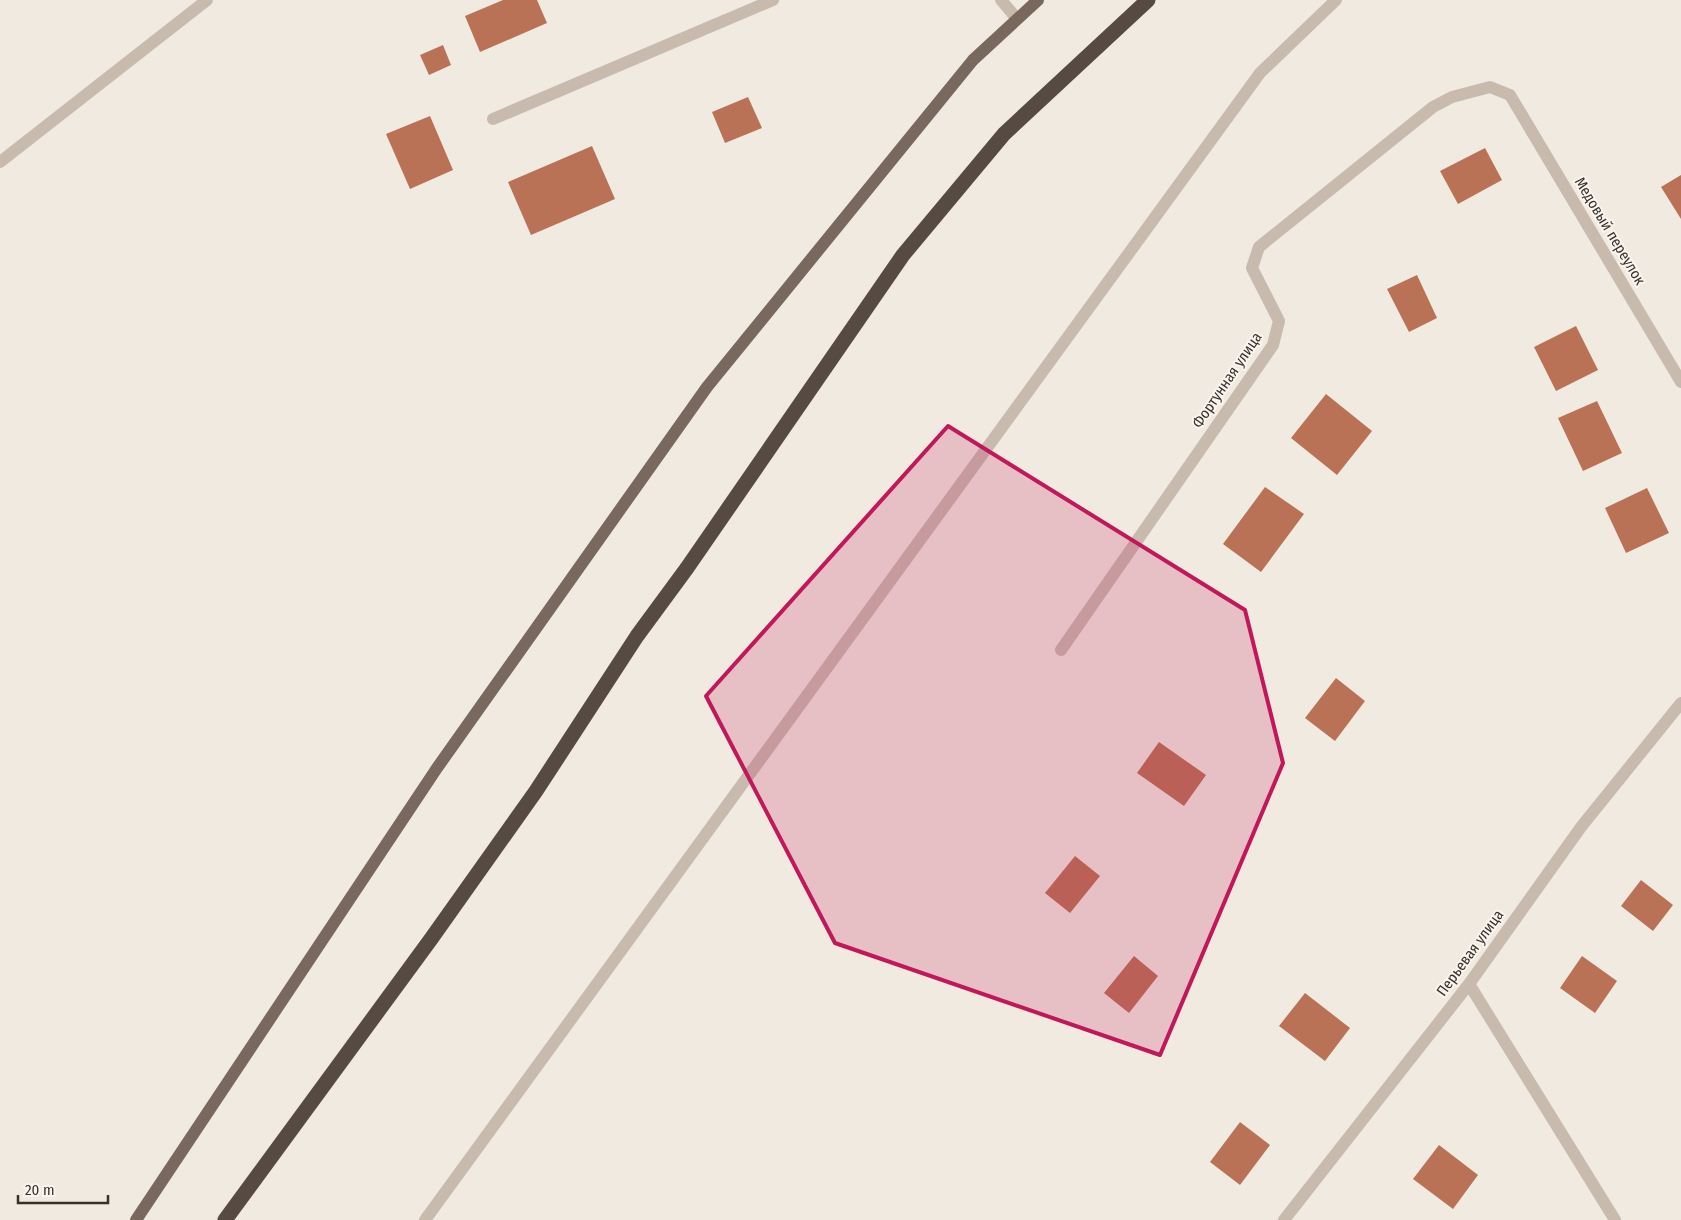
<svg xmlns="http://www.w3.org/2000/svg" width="1681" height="1220" font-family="'Fira Sans Condensed',sans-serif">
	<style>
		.building { fill: #ba7256 }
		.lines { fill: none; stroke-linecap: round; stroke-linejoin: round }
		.lane { stroke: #c8bbae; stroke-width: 12 }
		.street { stroke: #c8bbae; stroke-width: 12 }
		.primary { stroke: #78685e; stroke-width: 12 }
		.highway { stroke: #574a43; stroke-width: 15 }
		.marked { fill: #c2185b; fill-opacity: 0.2; stroke: #c2185b; stroke-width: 4; stroke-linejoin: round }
		.labels { text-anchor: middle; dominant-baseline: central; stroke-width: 4; stroke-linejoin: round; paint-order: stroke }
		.street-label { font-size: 15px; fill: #37302b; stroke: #f9f4ed }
	</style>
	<rect width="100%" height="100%" fill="#f1eae1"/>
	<!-- building -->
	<path class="building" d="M503 0H537L547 23 480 52 465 16Z
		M443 45 451 65 429 75 420 55Z
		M748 97 762 128 725 143 712 112Z
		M430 116 453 170 410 189 386 134Z
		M592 146 615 199 531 235 508 182Z
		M1485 148 1502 180 1458 204 1440 171Z
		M1681 175V219L1661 187Z
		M1417 275 1437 318 1409 332 1387 289Z
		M1576 326 1598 370 1556 391 1534 347Z
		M1326 394 1372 431 1337 475 1291 438Z
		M1597 401 1622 453 1583 471 1558 418Z
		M1265 487 1304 514 1261 572 1223 544Z
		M1647 488 1669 533 1626 553 1605 508Z
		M1336 678 1365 701 1335 741 1305 718Z
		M1159 742 1206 775 1184 806 1137 773Z
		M1075 856 1100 876 1070 913 1045 893Z
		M1641 880 1673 905 1653 931 1621 906Z
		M1134 956 1158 976 1129 1013 1104 993Z
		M1582 956 1617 981 1595 1013 1560 988Z
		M1305 993 1350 1028 1325 1061 1279 1026Z
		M1240 1122 1270 1145 1240 1185 1210 1162Z
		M1439 1145 1478 1175 1453 1209 1413 1179Z"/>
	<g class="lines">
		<!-- lane -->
		<path class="lane" d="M1001 0 1017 19
			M493 119 773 0
			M0 162 207 0
			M1061 650 1273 345 1279 321 1252 268 1259 247 1433 107 1452 97 1490 87 1510 95 1681 382
			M1469 984 1615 1220
			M1284 1220 1469 984 1581 827 1681 703"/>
		<!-- street -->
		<path class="street" d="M425 1220 1260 73 1336 0"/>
		<!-- primary -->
		<path class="primary" d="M136 1220 437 768 707 387 973 60 1038 0"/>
		<!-- highway -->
		<path class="highway" d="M225 1220 431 939 536 791 637 636 687 568 903 255 1004 134 1148 0"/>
	</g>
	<!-- marked area -->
	<path class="marked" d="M948 426 1245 610 1283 763 1160 1055 835 943 706 696Z"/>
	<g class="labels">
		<!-- street labels -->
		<g class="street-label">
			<text transform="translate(1610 231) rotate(59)">Медовый переулок</text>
			<text transform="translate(1227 380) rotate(-56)">Фортунная улица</text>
			<text transform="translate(1470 953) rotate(-54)">Перьевая улица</text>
		</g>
	</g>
	<!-- scale -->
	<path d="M18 1195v8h90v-8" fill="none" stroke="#37302b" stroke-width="2.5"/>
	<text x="25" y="1195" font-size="15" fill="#37302b" stroke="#f9f4ed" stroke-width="4" paint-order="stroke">20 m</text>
</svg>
